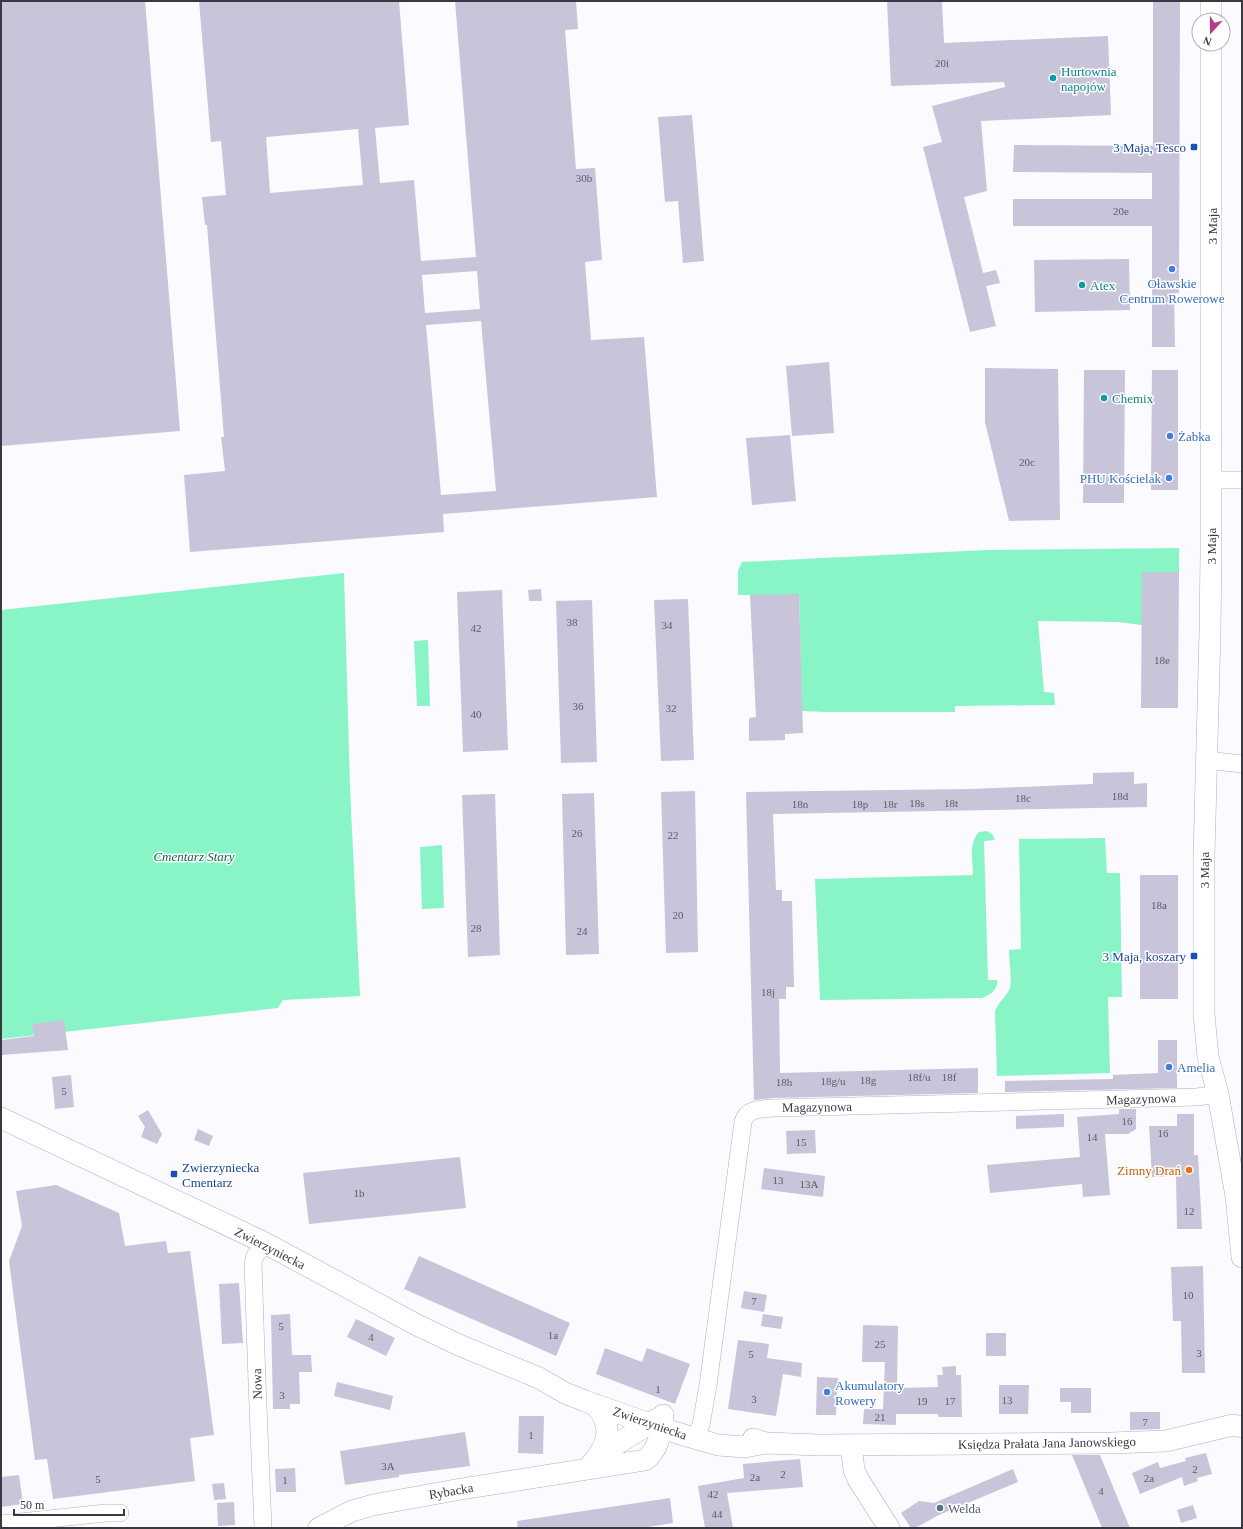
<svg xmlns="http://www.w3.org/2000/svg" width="1243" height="1529" font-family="Georgia,serif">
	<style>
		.green { fill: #89f5c6 }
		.building { fill: #c8c4da; fill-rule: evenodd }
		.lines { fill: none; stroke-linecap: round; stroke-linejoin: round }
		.minor-casing { stroke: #b2adc2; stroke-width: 18 }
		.tertiary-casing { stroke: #b2adc2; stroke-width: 22 }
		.minor { stroke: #fff; stroke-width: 17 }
		.tertiary { stroke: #fff; stroke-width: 21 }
		.culture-dot { fill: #0f9aa8; stroke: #fff; stroke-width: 1.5 }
		.transit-dot { fill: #1a4fb4; stroke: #fff; stroke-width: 1.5 }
		.shop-dot { fill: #3f7fe0; stroke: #fff; stroke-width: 1.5 }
		.food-dot { fill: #e8710a; stroke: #fff; stroke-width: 1.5 }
		.service-dot { fill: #5c6f8a; stroke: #fff; stroke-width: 1.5 }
		.labels { text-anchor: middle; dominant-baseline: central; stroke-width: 3; stroke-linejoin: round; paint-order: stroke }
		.number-label { font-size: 11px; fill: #5e5c67 }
		.culture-label { font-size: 13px; fill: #0d838f; stroke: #fff; text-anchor: start }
		.transit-label { font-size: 13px; fill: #164399; stroke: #fff; text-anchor: end }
		.street-label { font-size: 13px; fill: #3a3941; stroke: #fff }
		.shop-label { font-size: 13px; fill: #366cbe; stroke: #fff; text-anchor: start }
		.park-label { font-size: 13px; font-style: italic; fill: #0d6648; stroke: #fff }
		.food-label { font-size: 13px; fill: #c56008; stroke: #fff; text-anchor: end }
		.service-label { font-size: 13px; fill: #4e5e75; stroke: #fff; text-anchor: start }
	</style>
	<rect width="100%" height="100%" fill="#fbfaff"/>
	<!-- green -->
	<path class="green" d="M1179 548V572H1142V625L1118 622 1038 621 1044 692 1054 693 1055 705 955 706V712H825L802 711 799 595H738V571L742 562 986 550Z
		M344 573 350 788 360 996 283 1000 278 1008 1 1039V610Z
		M428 640 430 706H417L414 641Z
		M987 831 992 834 995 840 984 841 988 980H997C998 990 990 995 982 998L820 1000 815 879 973 875C973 861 968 843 979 832Z
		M1105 838 1107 873H1120L1122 997H1108L1110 1073 997 1076 995 1012C998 1002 1006 997 1010 988 1012 982 1009 958 1009 950L1021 949 1019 839Z
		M442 845 444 908 422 909 420 847Z"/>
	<!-- building -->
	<path class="building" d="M1 1H145L180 431 1 446Z
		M199 1H399L409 125 375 128 380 183 414 180 421 261 476 257 455 1H576L578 29 565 30 576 169 595 168 602 260 585 262 591 340 644 337 657 497 443 514 444 532 190 552 184 475 225 471 221 437H224L207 225H205L202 197 226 195 221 141 211 142ZM358 129 363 185 270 193 266 137ZM477 271 480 309 425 313 422 275ZM481 321 496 491 441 495 426 325Z
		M887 1H942L944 43 1108 36 1111 115 981 121 987 191 964 197 983 273 996 270 1000 283 986 286 996 326 970 332 923 147 942 142 932 106 1005 87 1004 82 891 86Z
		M1153 1H1180L1179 293H1174L1175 347H1152V226H1013V199H1152V173L1013 172 1014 145 1153 146Z
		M692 115 704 261 683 263 678 201 665 202 658 117Z
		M1129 259 1130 310 1035 312 1034 260Z
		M829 362 834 433 792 436 786 366Z
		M985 368 1058 369 1060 520 1009 521 985 422Z
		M1084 370H1125L1124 503H1083Z
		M1152 370H1178V490H1151Z
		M790 435 796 501 752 505 746 438Z
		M1142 572H1179L1178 708H1141Z
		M541 589 542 601H529L528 590Z
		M502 590 508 750 463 752 457 592Z
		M799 594 803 733 785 734V740L749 741V718L756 717 750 595Z
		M688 599 694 760 661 761 654 600Z
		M592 600 597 762 561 763 556 601Z
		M1134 772V784L1147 783V807L773 814 776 890H782V901H792L794 987H786V999H779L780 1073 978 1068V1093L774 1098 754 1100 746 792 970 789 1093 784V773Z
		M695 791 698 952 666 953 661 792Z
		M594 793 599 954 566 955 562 794Z
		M495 794 500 955 468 957 462 795Z
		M1140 875H1178V999H1140Z
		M64 1020 68 1050 1 1055V1040L34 1036 32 1024Z
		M1158 1040H1177V1088L1005 1092V1081L1113 1079V1075L1158 1073Z
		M71 1075 74 1107 55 1109 52 1077Z
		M1119 1109H1136V1129L1128 1134H1105L1110 1195 1083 1197 1082 1184 990 1193 987 1165 1080 1157 1077 1117 1119 1114Z
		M148 1110 162 1134 157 1144 141 1137 145 1127 138 1116Z
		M1064 1114V1127L1016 1129V1116Z
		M1177 1114H1194V1155H1198L1202 1229H1177L1176 1176 1152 1177 1149 1126H1177Z
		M198 1129 213 1136 209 1146 194 1140Z
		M815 1130 816 1153 787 1154 786 1131Z
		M460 1157 466 1208 309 1224 303 1173Z
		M764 1168 825 1176 823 1197 761 1189Z
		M56 1185 119 1213 125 1246 166 1241 168 1253 190 1251 214 1435 190 1438 195 1481 53 1499 47 1459 35 1460 9 1261 22 1226 16 1191Z
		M419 1256 570 1323 556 1356 404 1289Z
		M1203 1266 1205 1373H1182L1181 1321H1173L1171 1267Z
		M239 1283 243 1343 222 1344 219 1284Z
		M744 1291 767 1295 764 1312 741 1308Z
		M290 1314 292 1355H311L312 1372H299L300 1404H290V1409H273L271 1315Z
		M763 1314 783 1317 781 1329 761 1326Z
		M356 1319 395 1338 386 1356 347 1337Z
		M863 1325 898 1326 897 1388 938 1387 937 1375H943L942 1367 956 1366V1375H961L962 1417H938V1414H896V1425L863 1424 864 1409H883L885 1362H862Z
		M986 1333H1006V1356H986Z
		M738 1340 769 1344 767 1358 802 1363 801 1377 783 1374 776 1416 728 1409Z
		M605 1348 642 1362 647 1348 690 1364 675 1404 596 1374Z
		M817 1377 838 1378 836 1415H816Z
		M337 1382 393 1396 390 1410 334 1396Z
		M999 1385H1029L1028 1414H999Z
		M1060 1388H1091V1413H1071V1402H1060Z
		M1130 1412H1160V1429L1130 1430Z
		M519 1416H544L543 1454 518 1453Z
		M465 1432 470 1466 399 1475V1477L345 1485 340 1451Z
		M1206 1453 1212 1474 1197 1478 1198 1481 1184 1486 1182 1477 1140 1494 1132 1473 1158 1462 1160 1468 1186 1461 1185 1458Z
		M1072 1455H1100L1130 1528H1102Z
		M800 1459 803 1487 727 1493 733 1528H705L698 1486 744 1478 743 1464Z
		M295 1468 296 1492H276L275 1469Z
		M1013 1469 1018 1482 939 1515 915 1528H911L901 1513 919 1501 934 1503Z
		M19 1475 23 1504 1 1507V1477Z
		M224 1483 226 1499 214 1500 212 1484Z
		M670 1498 673 1523 641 1528H518L517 1521Z
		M234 1502 235 1525 218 1526 217 1503Z
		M1193 1505 1197 1518 1181 1523 1177 1510Z"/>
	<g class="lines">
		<defs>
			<path id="minor" d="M1211 480H1242
				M1206 760 1242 764
				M694 1438 701 1425 708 1385 743 1122C747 1108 762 1109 774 1108L1197 1097 1218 1094
				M1 1524 106 1513H120
				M263 1528 257 1382 253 1263 255 1256 265 1243"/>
			<path id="tertiary" d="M1211 20V1
				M1211 44V554L1210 632 1204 855V1014L1208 1057 1218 1094 1236 1196 1242 1257
				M1 1118 265 1243 417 1325 459 1345 539 1378 565 1393 585 1401 661 1428 694 1438 718 1445 745 1447 766 1443
				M753 1439 766 1443 819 1445 1111 1443 1166 1441 1233 1425 1242 1427
				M851 1445 854 1470 858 1479 889 1528
				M599 1455 657 1419
				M587 1469C606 1449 617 1427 594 1404
				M319 1528 352 1511 373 1505 461 1489 645 1460C659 1450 661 1432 663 1415"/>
		</defs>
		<!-- minor casing -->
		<use href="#minor" class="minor-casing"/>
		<!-- tertiary casing -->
		<use href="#tertiary" class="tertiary-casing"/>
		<!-- minor -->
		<use href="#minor" class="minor"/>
		<!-- tertiary -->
		<use href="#tertiary" class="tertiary"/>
	</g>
	<!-- markers -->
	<g class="culture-dot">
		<circle cx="1053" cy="78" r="4"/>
		<circle cx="1082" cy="285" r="4"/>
		<circle cx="1104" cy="398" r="4"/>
	</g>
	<g class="transit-dot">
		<rect x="1190" y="143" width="8" height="8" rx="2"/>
		<rect x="1190" y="952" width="8" height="8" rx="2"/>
		<rect x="170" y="1170" width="8" height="8" rx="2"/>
	</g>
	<g class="shop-dot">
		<circle cx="1172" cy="269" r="4"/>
		<circle cx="1170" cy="436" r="4"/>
		<circle cx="1169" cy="478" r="4"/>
		<circle cx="1169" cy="1067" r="4"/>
		<circle cx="827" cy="1392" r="4"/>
	</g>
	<circle class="food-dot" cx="1189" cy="1170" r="4"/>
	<circle class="service-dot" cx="940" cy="1508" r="4"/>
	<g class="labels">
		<!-- number labels -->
		<g class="number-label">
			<text x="942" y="63">20i</text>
			<text x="584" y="178">30b</text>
			<text x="1121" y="211">20e</text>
			<text x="1027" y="462">20c</text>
			<text x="572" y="622">38</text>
			<text x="667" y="625">34</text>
			<text x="476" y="628">42</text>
			<text x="1162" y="660">18e</text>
			<text x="578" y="706">36</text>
			<text x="671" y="708">32</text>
			<text x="476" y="714">40</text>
			<text x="1120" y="796">18d</text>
			<text x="1023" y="798">18c</text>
			<text x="917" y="803">18s</text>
			<text x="951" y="803">18t</text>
			<text x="800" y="804">18n</text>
			<text x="860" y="804">18p</text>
			<text x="890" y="804">18r</text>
			<text x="577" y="833">26</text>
			<text x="673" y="835">22</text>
			<text x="1159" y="905">18a</text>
			<text x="678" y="915">20</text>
			<text x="476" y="928">28</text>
			<text x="582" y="931">24</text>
			<text x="768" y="992">18j</text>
			<text x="919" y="1077">18f/u</text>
			<text x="949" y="1077">18f</text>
			<text x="868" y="1080">18g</text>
			<text x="833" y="1081">18g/u</text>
			<text x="784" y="1082">18h</text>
			<text x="64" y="1091">5</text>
			<text x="1127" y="1121">16</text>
			<text x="1163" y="1133">16</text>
			<text x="1092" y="1137">14</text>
			<text x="801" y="1142">15</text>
			<text x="778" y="1180">13</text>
			<text x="809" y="1184">13A</text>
			<text x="359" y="1193">1b</text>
			<text x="1189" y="1211">12</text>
			<text x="1188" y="1295">10</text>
			<text x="754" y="1301">7</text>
			<text x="281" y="1326">5</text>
			<text x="553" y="1335">1a</text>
			<text x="371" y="1337">4</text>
			<text x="880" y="1344">25</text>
			<text x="1199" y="1353">3</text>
			<text x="751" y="1354">5</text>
			<text x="658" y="1389">1</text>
			<text x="282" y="1395">3</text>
			<text x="754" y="1399">3</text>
			<text x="1007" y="1400">13</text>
			<text x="922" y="1401">19</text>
			<text x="950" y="1401">17</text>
			<text x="880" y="1417">21</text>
			<text x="1145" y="1422">7</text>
			<text x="531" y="1435">1</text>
			<text x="388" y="1466">3A</text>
			<text x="1195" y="1469">2</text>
			<text x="783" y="1474">2</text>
			<text x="755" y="1477">2a</text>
			<text x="1149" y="1478">2a</text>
			<text x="98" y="1479">5</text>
			<text x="285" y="1480">1</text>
			<text x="1101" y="1491">4</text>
			<text x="713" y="1494">42</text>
			<text x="717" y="1514">44</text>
		</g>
		<!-- culture labels -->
		<g class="culture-label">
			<text x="1061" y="71">Hurtownia<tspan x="1061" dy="15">napojów</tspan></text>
			<text x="1090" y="285">Atex</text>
			<text x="1112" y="398">Chemix</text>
		</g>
		<!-- transit labels -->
		<g class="transit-label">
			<text x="1186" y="147">3 Maja, Tesco</text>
			<text x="1186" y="956">3 Maja, koszary</text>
			<text x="182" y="1167" text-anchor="start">Zwierzyniecka<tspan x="182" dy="15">Cmentarz</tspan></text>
		</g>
		<!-- street labels -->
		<g class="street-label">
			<text transform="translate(1212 226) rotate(-90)">3 Maja</text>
			<text transform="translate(1211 546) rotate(-90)">3 Maja</text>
			<text transform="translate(1204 870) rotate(-90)">3 Maja</text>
			<text transform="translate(1141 1099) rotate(-2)">Magazynowa</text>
			<text transform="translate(817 1107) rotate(-1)">Magazynowa</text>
			<text transform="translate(270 1248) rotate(27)">Zwierzyniecka</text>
			<text transform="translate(257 1384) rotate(-92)">Nowa</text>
			<text transform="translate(650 1423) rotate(19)">Zwierzyniecka</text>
			<text transform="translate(1047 1443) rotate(-1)">Księdza Prałata Jana Janowskiego</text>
			<text transform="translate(451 1491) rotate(-10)">Rybacka</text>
		</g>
		<!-- shop labels -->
		<g class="shop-label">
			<text x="1172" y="283" text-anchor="middle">Oławskie<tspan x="1172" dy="15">Centrum Rowerowe</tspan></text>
			<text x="1178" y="436">Żabka</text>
			<text x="1161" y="478" text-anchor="end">PHU Kościelak</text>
			<text x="1177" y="1067">Amelia</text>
			<text x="835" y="1385">Akumulatory<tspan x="835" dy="15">Rowery</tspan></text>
		</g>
		<!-- park labels -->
		<g class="park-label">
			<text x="194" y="856">Cmentarz Stary</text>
		</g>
		<!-- food labels -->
		<g class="food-label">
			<text x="1181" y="1170">Zimny Drań</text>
		</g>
		<!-- service labels -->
		<g class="service-label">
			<text x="948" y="1508">Welda</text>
		</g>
	</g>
	<!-- border -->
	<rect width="1243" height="1529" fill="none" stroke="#3a3941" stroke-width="4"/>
	<!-- north arrow -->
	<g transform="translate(1211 32) rotate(201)"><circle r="19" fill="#ffffff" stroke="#b0b0b3"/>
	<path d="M0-3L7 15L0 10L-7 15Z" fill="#b93c8a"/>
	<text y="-6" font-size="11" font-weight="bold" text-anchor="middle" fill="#3a3941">N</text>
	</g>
	<!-- scale -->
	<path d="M14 1509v6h110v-6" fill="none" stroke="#3a3941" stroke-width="2"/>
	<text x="20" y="1509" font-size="12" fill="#3a3941" stroke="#ffffff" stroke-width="3" paint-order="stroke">50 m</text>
</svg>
